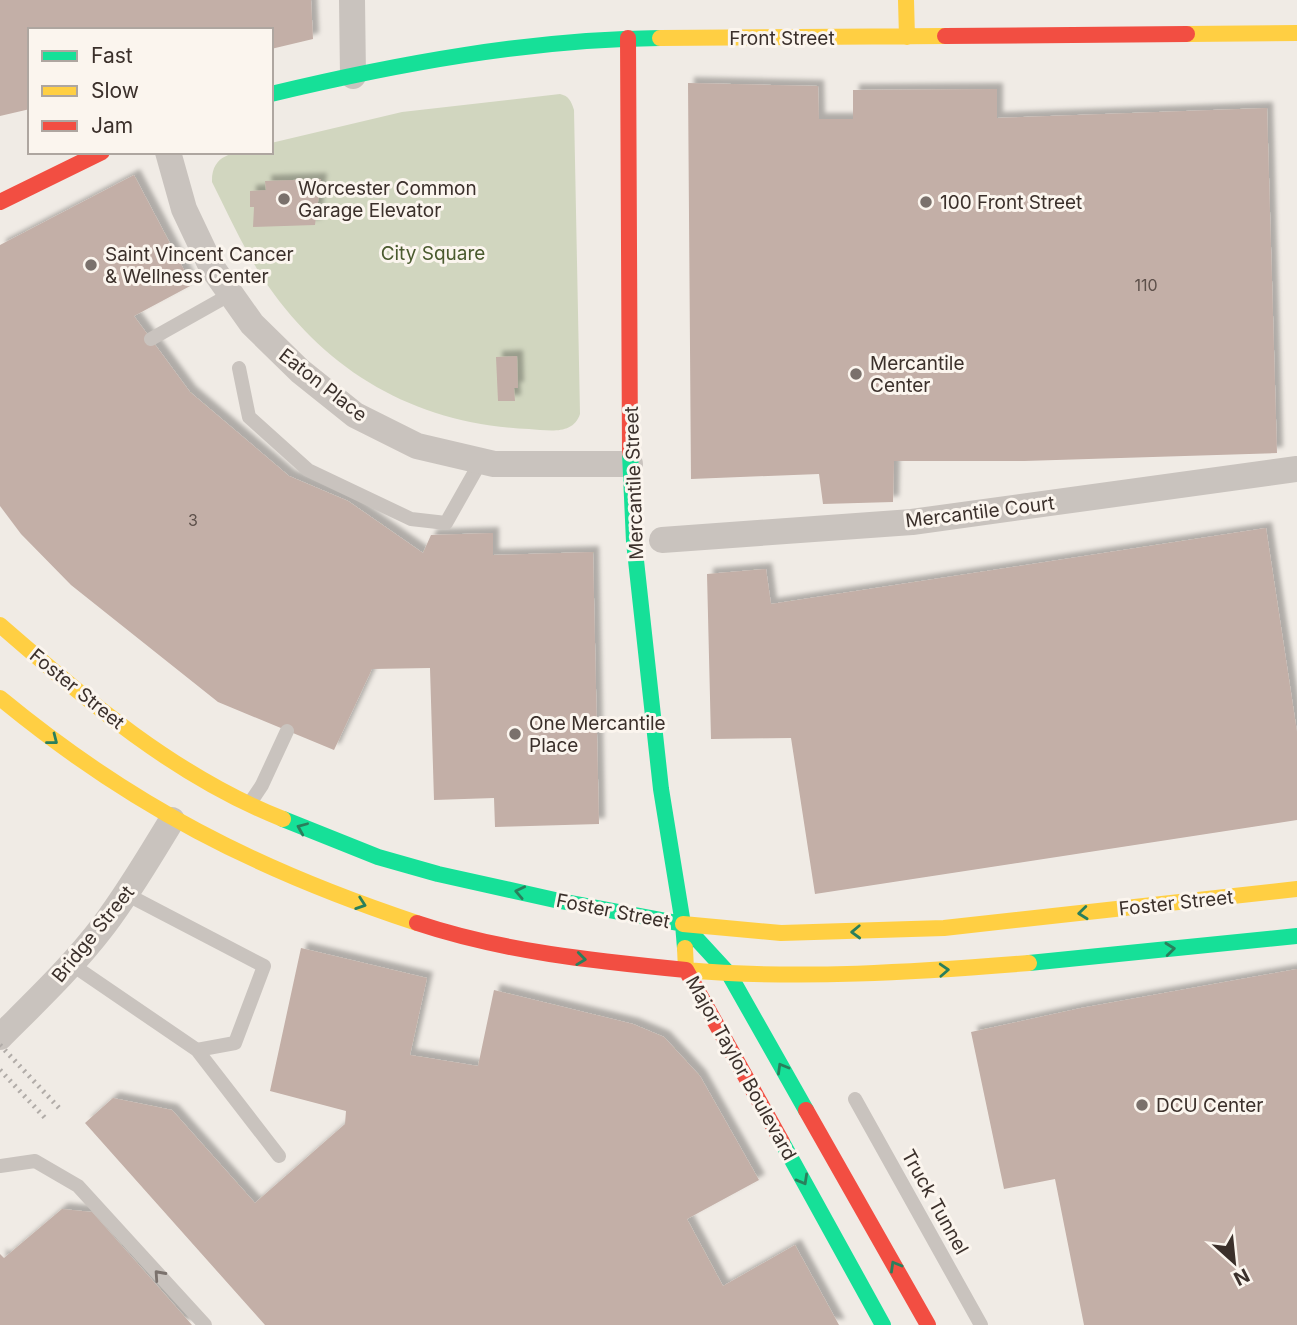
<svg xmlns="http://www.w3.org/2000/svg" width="1297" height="1325" font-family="Inter,sans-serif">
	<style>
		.green { fill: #d1d6bf }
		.building { fill: #c3afa7; filter: url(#shadow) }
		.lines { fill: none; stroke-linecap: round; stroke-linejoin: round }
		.lane { stroke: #c9c3be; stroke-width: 14 }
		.street { stroke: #c9c3be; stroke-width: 26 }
		.fast { stroke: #16e098; stroke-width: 16 }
		.slow { stroke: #ffcf43; stroke-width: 16 }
		.jam { stroke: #f24e42; stroke-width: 16 }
		.rail { stroke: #b1aca8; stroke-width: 5; stroke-dasharray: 2 5; stroke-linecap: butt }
		.oneway { stroke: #2a7f5c }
		.oneway2 { stroke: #7b726d }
		.poi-dot { fill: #7a716c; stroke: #fbf5ee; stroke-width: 2.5 }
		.labels { text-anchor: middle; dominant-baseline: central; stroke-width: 6; stroke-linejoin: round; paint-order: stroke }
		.number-label { font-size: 16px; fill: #5d504a }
		.street-label { font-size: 19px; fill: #3b302b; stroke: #fbf5ee }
		.poi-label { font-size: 19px; fill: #3b302b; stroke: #fbf5ee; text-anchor: start }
		.park-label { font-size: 19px; fill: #4a5a2e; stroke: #fbf5ee }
	</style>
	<defs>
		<filter id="shadow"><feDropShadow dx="6" dy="-6" stdDeviation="2" flood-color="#0004"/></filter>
	</defs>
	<rect width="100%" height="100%" fill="#f0ebe5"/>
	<!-- green -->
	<path class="green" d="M560 94C569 96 571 101 574 110L580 414C573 436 547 430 529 429 415 424 325 372 262 277 243 247 228 214 212 182 211 147 247 152 271 152V143L402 112Z"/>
	<!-- building -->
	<path class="building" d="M0 0H311L313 39 271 49V30H30V109L0 116Z
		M688 83 818 86 819 119H853V90L997 89V118L1267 108 1277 453 1024 461H894L893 502 823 504 819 474 691 479Z
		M134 175 192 285 134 316 190 392 289 476 348 501 423 553 431 535 493 533V555L593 552 599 824 495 827 494 798 434 800 430 668 372 669 334 750 218 702 71 585 21 534 0 506V245Z
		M321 179 315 225 253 227 254 207H250V191L266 190 265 181Z
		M517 356 518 388H514L515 401H498L496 357Z
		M1266 528 1297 732V820L815 894 791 738 711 739 707 574 766 569 771 604Z
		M301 948 427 978 410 1055 478 1066 494 990 633 1024 664 1037 700 1076 759 1180 687 1219 723 1286 795 1245 839 1325H265L85 1123 113 1098 172 1110 255 1203 345 1124 346 1111 270 1091Z
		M1297 969V1325H1084L1055 1179 1004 1189 971 1032 1081 1008Z
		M62 1209 92 1212 192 1325H0V1254L4 1258Z"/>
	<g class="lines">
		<!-- lane -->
		<path class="lane" d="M151 339 231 294
			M239 368 249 417 308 470 411 519 446 523 481 461
			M250 803 262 785 287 731
			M71 964 197 1050 235 1043 264 966 126 894
			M197 1050 279 1156
			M855 1099 981 1325
			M0 1166 35 1161 78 1186 205 1325"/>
		<!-- street -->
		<path class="street" d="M352 0 353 76
			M168 152 184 209 211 266 252 324 300 371 355 415 417 446 494 464H630
			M662 540 912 522 1297 469
			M0 1037C36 1001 73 966 104 925 129 892 150 856 172 820"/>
		<!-- fast -->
		<path class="fast" d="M271 94C396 64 531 39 660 38
			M630 453 634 542 661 789 683 924 685 948
			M283 819 378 857 438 874 555 900 683 924 729 974 806 1110
			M1029 963 1297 936
			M782 1142 883 1325"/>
		<!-- slow -->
		<path class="slow" d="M906 0 907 37
			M1187 34 1297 33
			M660 38 945 36
			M0 625C86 700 176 777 283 819
			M0 698C131 806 257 870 417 923
			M683 924 781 933 944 928 1297 889
			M685 948 686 970C796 980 919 972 1029 963"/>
		<!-- jam -->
		<path class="jam" d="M945 36 1187 34
			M628 38 630 453
			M0 202 102 152
			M417 923C504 952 595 961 686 970L782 1142
			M806 1110 928 1325"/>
		<!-- rail -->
		<path class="rail" d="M0 1045 60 1109
			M0 1070 47 1120"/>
	</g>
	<!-- one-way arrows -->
	<defs><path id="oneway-chevron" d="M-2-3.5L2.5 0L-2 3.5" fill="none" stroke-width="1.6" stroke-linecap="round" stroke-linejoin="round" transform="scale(1.75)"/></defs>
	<g class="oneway">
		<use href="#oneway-chevron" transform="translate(53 740) rotate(38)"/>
		<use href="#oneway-chevron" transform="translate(302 828) rotate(-157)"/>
		<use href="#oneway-chevron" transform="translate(520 892) rotate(-168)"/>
		<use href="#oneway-chevron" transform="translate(361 904) rotate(19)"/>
		<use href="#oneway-chevron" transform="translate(1083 913) rotate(174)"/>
		<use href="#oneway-chevron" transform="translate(856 932) rotate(178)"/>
		<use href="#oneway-chevron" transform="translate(1170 949) rotate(-6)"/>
		<use href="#oneway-chevron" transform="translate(581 959) rotate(7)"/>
		<use href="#oneway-chevron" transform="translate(944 970) rotate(-3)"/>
		<use href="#oneway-chevron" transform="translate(782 1068) rotate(-120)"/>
		<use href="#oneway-chevron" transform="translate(803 1180) rotate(61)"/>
		<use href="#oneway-chevron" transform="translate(895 1266) rotate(-120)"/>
	</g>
	<use class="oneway2" href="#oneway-chevron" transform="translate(159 1275) rotate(-132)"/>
	<!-- markers -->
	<g class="poi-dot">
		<circle cx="284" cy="199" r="7"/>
		<circle cx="926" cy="202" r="7"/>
		<circle cx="91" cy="265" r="7"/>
		<circle cx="856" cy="374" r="7"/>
		<circle cx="515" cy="734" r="7"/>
		<circle cx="1142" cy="1105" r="7"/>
	</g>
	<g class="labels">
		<!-- number labels -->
		<g class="number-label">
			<text x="1146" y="285">110</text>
			<text x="193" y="520">3</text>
		</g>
		<!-- street labels -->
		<g class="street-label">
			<text x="782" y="38">Front Street</text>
			<text transform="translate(323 385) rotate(38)">Eaton Place</text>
			<text transform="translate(634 483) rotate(-92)">Mercantile Street</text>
			<text transform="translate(980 512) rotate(-7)">Mercantile Court</text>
			<text transform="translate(77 689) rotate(39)">Foster Street</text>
			<text transform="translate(1176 903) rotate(-6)">Foster Street</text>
			<text transform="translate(613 911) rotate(11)">Foster Street</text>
			<text transform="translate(93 934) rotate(-51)">Bridge Street</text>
			<text transform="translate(741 1068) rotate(61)">Major Taylor Boulevard</text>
			<text transform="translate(935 1202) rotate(61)">Truck Tunnel</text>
		</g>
		<!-- poi labels -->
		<g class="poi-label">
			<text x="298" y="188">Worcester Common<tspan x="298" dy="22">Garage Elevator</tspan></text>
			<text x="940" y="202">100 Front Street</text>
			<text x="105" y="254">Saint Vincent Cancer<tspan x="105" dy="22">&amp; Wellness Center</tspan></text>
			<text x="870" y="363">Mercantile<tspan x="870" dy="22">Center</tspan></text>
			<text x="529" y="723">One Mercantile<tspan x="529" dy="22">Place</tspan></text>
			<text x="1156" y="1105">DCU Center</text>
		</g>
		<!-- park labels -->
		<g class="park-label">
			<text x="433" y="253">City Square</text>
		</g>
	</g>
	<!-- legend -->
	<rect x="28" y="28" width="245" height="126" fill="#fbf5ee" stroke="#aea6a0" stroke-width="2"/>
	<rect x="42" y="51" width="35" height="10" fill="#16e098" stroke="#aea6a0" stroke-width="2"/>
	<text x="91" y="63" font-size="21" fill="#3b302b">Fast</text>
	<rect x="42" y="86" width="35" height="10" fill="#ffcf43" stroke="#aea6a0" stroke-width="2"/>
	<text x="91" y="98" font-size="21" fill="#3b302b">Slow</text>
	<rect x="42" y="121" width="35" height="10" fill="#f24e42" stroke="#aea6a0" stroke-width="2"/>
	<text x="91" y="133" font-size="21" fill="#3b302b">Jam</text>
	<!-- north arrow -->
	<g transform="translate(1234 1262) rotate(153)" stroke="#fbf5ee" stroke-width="5" paint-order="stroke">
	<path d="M0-5L12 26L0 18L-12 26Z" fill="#3b302b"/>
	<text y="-10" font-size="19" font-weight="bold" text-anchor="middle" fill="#3b302b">N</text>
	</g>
</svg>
